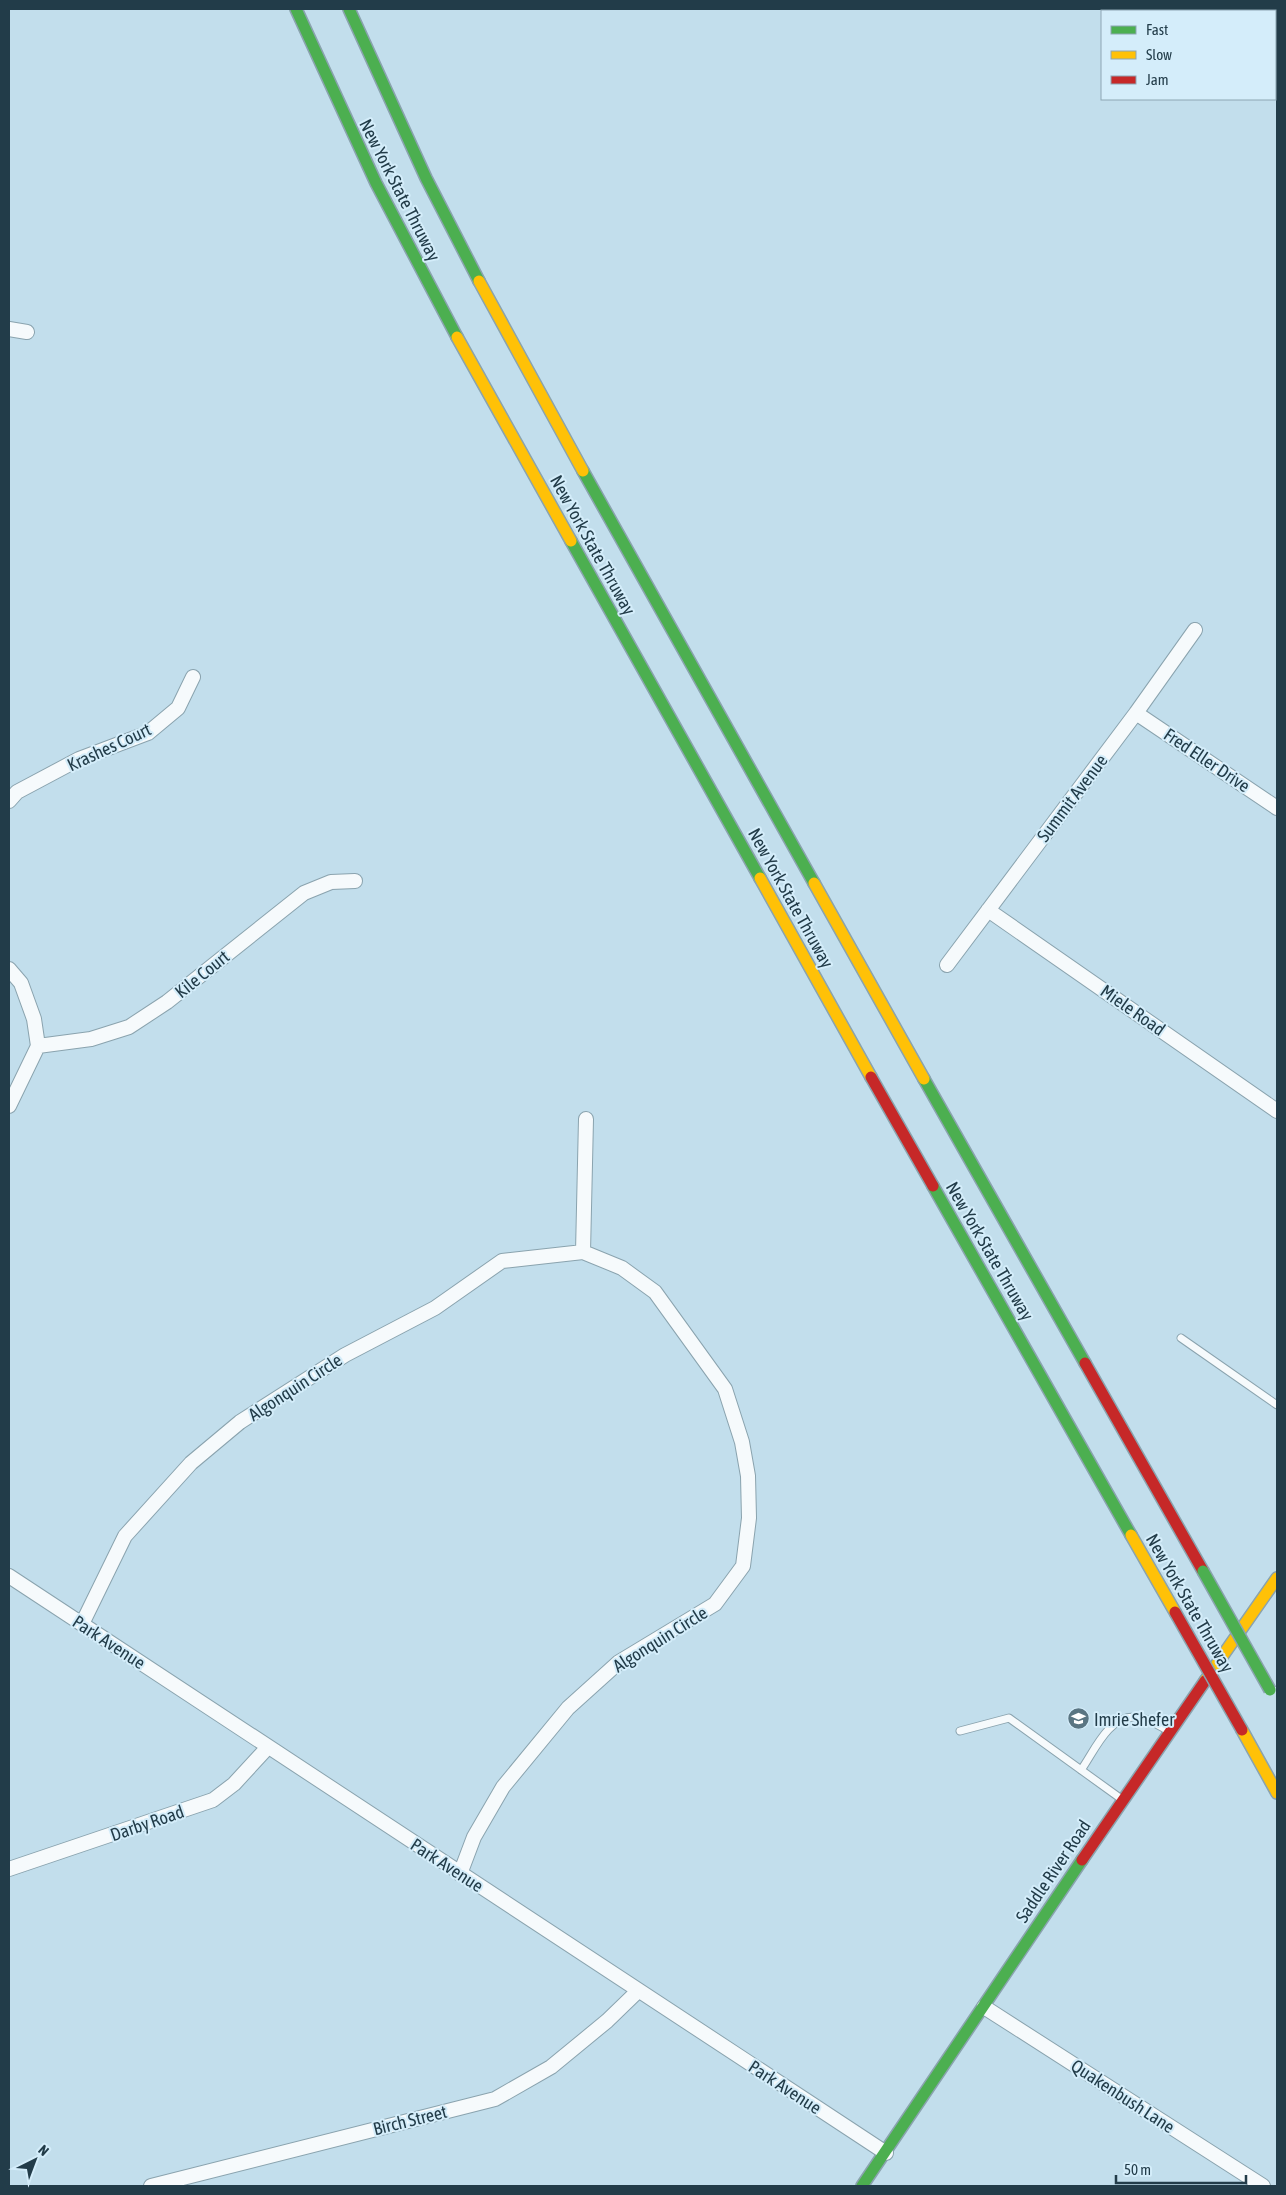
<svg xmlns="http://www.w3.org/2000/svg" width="1286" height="2195" font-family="'Asap Condensed',sans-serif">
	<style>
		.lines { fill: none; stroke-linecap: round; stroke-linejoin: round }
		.lane-casing { stroke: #8aa3ae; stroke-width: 9 }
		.street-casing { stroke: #8aa3ae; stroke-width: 16 }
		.fast-casing { stroke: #8aa3ae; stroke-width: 14 }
		.slow-casing { stroke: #8aa3ae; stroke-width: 14 }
		.jam-casing { stroke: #8aa3ae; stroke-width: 14 }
		.lane { stroke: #f6fafc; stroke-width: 7 }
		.street { stroke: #f6fafc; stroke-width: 14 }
		.fast { stroke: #4caf50; stroke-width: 11 }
		.slow { stroke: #ffc107; stroke-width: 11 }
		.jam { stroke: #c62828; stroke-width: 11 }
		.fast-bridge-casing { stroke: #8aa3ae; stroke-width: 14; stroke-linecap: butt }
		.jam-bridge-casing { stroke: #8aa3ae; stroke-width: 14; stroke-linecap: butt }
		.fast-bridge { stroke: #4caf50; stroke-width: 11 }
		.jam-bridge { stroke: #c62828; stroke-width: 11 }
		.labels { text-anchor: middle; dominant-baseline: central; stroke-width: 4; stroke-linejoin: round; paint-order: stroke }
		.street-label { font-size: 18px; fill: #223c49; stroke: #d4edfa }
		.poi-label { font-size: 18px; fill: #223c49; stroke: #d4edfa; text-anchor: start }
	</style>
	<rect width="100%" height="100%" fill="#c2deec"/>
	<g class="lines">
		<defs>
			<path id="lane" d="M1181 1338 1277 1405
				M960 1731 1009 1718 1120 1798
				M1081 1770C1094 1752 1108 1716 1135 1717 1146 1717 1158 1725 1167 1730"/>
			<path id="street" d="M9 329 27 332
				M1136 713 1277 808
				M9 801 17 792 79 759 148 733 178 708 193 677
				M988 910 1277 1111
				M947 965 1136 713 1195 630
				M9 969 21 983 34 1019 38 1046 9 1106
				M38 1046 91 1039 129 1027 167 1002 304 893 331 882 355 881
				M583 1252 586 1119
				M9 1576 886 2153
				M82 1624 125 1536 191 1463 240 1422 345 1355 435 1308 502 1261 583 1252 622 1268 655 1292 725 1389 742 1442 748 1476 749 1518 743 1566 715 1604 619 1662 568 1708 503 1787 474 1837 460 1874
				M9 1869 213 1800 234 1784 268 1747
				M984 2007 1263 2186
				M151 2186 495 2099 551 2067 607 2021 638 1991"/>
			<path id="fast" d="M296 9 376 183 457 337
				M349 9 426 178 479 281
				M583 471 814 883
				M571 541 760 878
				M924 1079 1085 1363
				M933 1186 1131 1535
				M862 2186 1082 1860"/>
			<path id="slow" d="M479 281 583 471
				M457 337 571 541
				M760 878 871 1077
				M814 883 924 1079
				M1131 1535 1175 1612
				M1205 1681 1277 1578
				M1242 1730 1277 1793"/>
			<path id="jam" d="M871 1077 933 1186
				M1085 1363 1203 1571
				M1082 1860 1205 1681"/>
		</defs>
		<!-- lane casing -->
		<use href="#lane" class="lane-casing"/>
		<!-- street casing -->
		<use href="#street" class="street-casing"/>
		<!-- fast casing -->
		<use href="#fast" class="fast-casing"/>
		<!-- slow casing -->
		<use href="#slow" class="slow-casing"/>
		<!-- jam casing -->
		<use href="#jam" class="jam-casing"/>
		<!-- lane -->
		<use href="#lane" class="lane"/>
		<!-- street -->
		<use href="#street" class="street"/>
		<!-- fast -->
		<use href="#fast" class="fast"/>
		<!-- slow -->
		<use href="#slow" class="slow"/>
		<!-- jam -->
		<use href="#jam" class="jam"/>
		<defs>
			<path id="fast-bridge" d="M1203 1571 1270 1690"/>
			<path id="jam-bridge" d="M1175 1612 1242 1730"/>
		</defs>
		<!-- fast-bridge casing -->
		<use href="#fast-bridge" class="fast-bridge-casing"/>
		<!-- jam-bridge casing -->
		<use href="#jam-bridge" class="jam-bridge-casing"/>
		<!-- fast-bridge -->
		<use href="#fast-bridge" class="fast-bridge"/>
		<!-- jam-bridge -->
		<use href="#jam-bridge" class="jam-bridge"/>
	</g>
	<!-- icons -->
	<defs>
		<symbol id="school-disc" viewBox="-11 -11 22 22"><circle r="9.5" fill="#5a7582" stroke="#d4edfa"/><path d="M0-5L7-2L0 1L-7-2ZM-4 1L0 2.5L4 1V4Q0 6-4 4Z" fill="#fff"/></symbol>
	</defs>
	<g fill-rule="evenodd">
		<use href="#school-disc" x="1066" y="1706" width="25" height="25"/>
	</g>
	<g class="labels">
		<!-- street labels -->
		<g class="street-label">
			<text transform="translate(400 190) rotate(63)">New York State Thruway</text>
			<text transform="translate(593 545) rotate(61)">New York State Thruway</text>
			<text transform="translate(109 747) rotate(-25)">Krashes Court</text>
			<text transform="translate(1207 760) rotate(34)">Fred Eller Drive</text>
			<text transform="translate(1072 798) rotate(-53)">Summit Avenue</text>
			<text transform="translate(791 898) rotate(61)">New York State Thruway</text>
			<text transform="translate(202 974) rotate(-39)">Kile Court</text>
			<text transform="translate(1133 1010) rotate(35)">Miele Road</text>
			<text transform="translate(990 1251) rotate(60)">New York State Thruway</text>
			<text transform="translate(295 1387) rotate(-33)">Algonquin Circle</text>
			<text transform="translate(1190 1603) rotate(60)">New York State Thruway</text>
			<text transform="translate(660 1639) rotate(-32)">Algonquin Circle</text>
			<text transform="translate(109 1642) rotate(33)">Park Avenue</text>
			<text transform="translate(147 1823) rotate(-19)">Darby Road</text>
			<text transform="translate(447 1865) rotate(33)">Park Avenue</text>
			<text transform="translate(1053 1871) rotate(-56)">Saddle River Road</text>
			<text transform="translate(785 2087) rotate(33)">Park Avenue</text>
			<text transform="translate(1123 2096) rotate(33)">Quakenbush Lane</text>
			<text transform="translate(410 2120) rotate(-14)">Birch Street</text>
		</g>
		<!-- poi labels -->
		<g class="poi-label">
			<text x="1094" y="1719">Imrie Shefer</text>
		</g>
	</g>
	<!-- border -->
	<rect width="1286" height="2195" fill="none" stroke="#223c49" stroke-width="20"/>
	<!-- legend -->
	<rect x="1101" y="10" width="175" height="90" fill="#d4edfa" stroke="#8da6b3"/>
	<rect x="1111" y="26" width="25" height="8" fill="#4caf50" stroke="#8da6b3"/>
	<text x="1146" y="35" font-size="15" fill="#223c49">Fast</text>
	<rect x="1111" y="51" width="25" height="8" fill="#ffc107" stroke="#8da6b3"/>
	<text x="1146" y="60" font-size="15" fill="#223c49">Slow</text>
	<rect x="1111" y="76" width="25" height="8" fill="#c62828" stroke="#8da6b3"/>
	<text x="1146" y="85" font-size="15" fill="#223c49">Jam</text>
	<!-- north arrow -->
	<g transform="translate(35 2160) rotate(42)" stroke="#d4edfa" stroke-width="4" paint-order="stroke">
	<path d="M0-4L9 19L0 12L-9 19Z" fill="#223c49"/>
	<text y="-8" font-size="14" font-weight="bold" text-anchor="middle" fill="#223c49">N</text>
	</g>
	<!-- scale -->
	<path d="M1116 2175v8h130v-8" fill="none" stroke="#223c49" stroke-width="2.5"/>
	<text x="1124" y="2175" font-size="15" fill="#223c49" stroke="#d4edfa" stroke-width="4" paint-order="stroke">50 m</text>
</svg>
